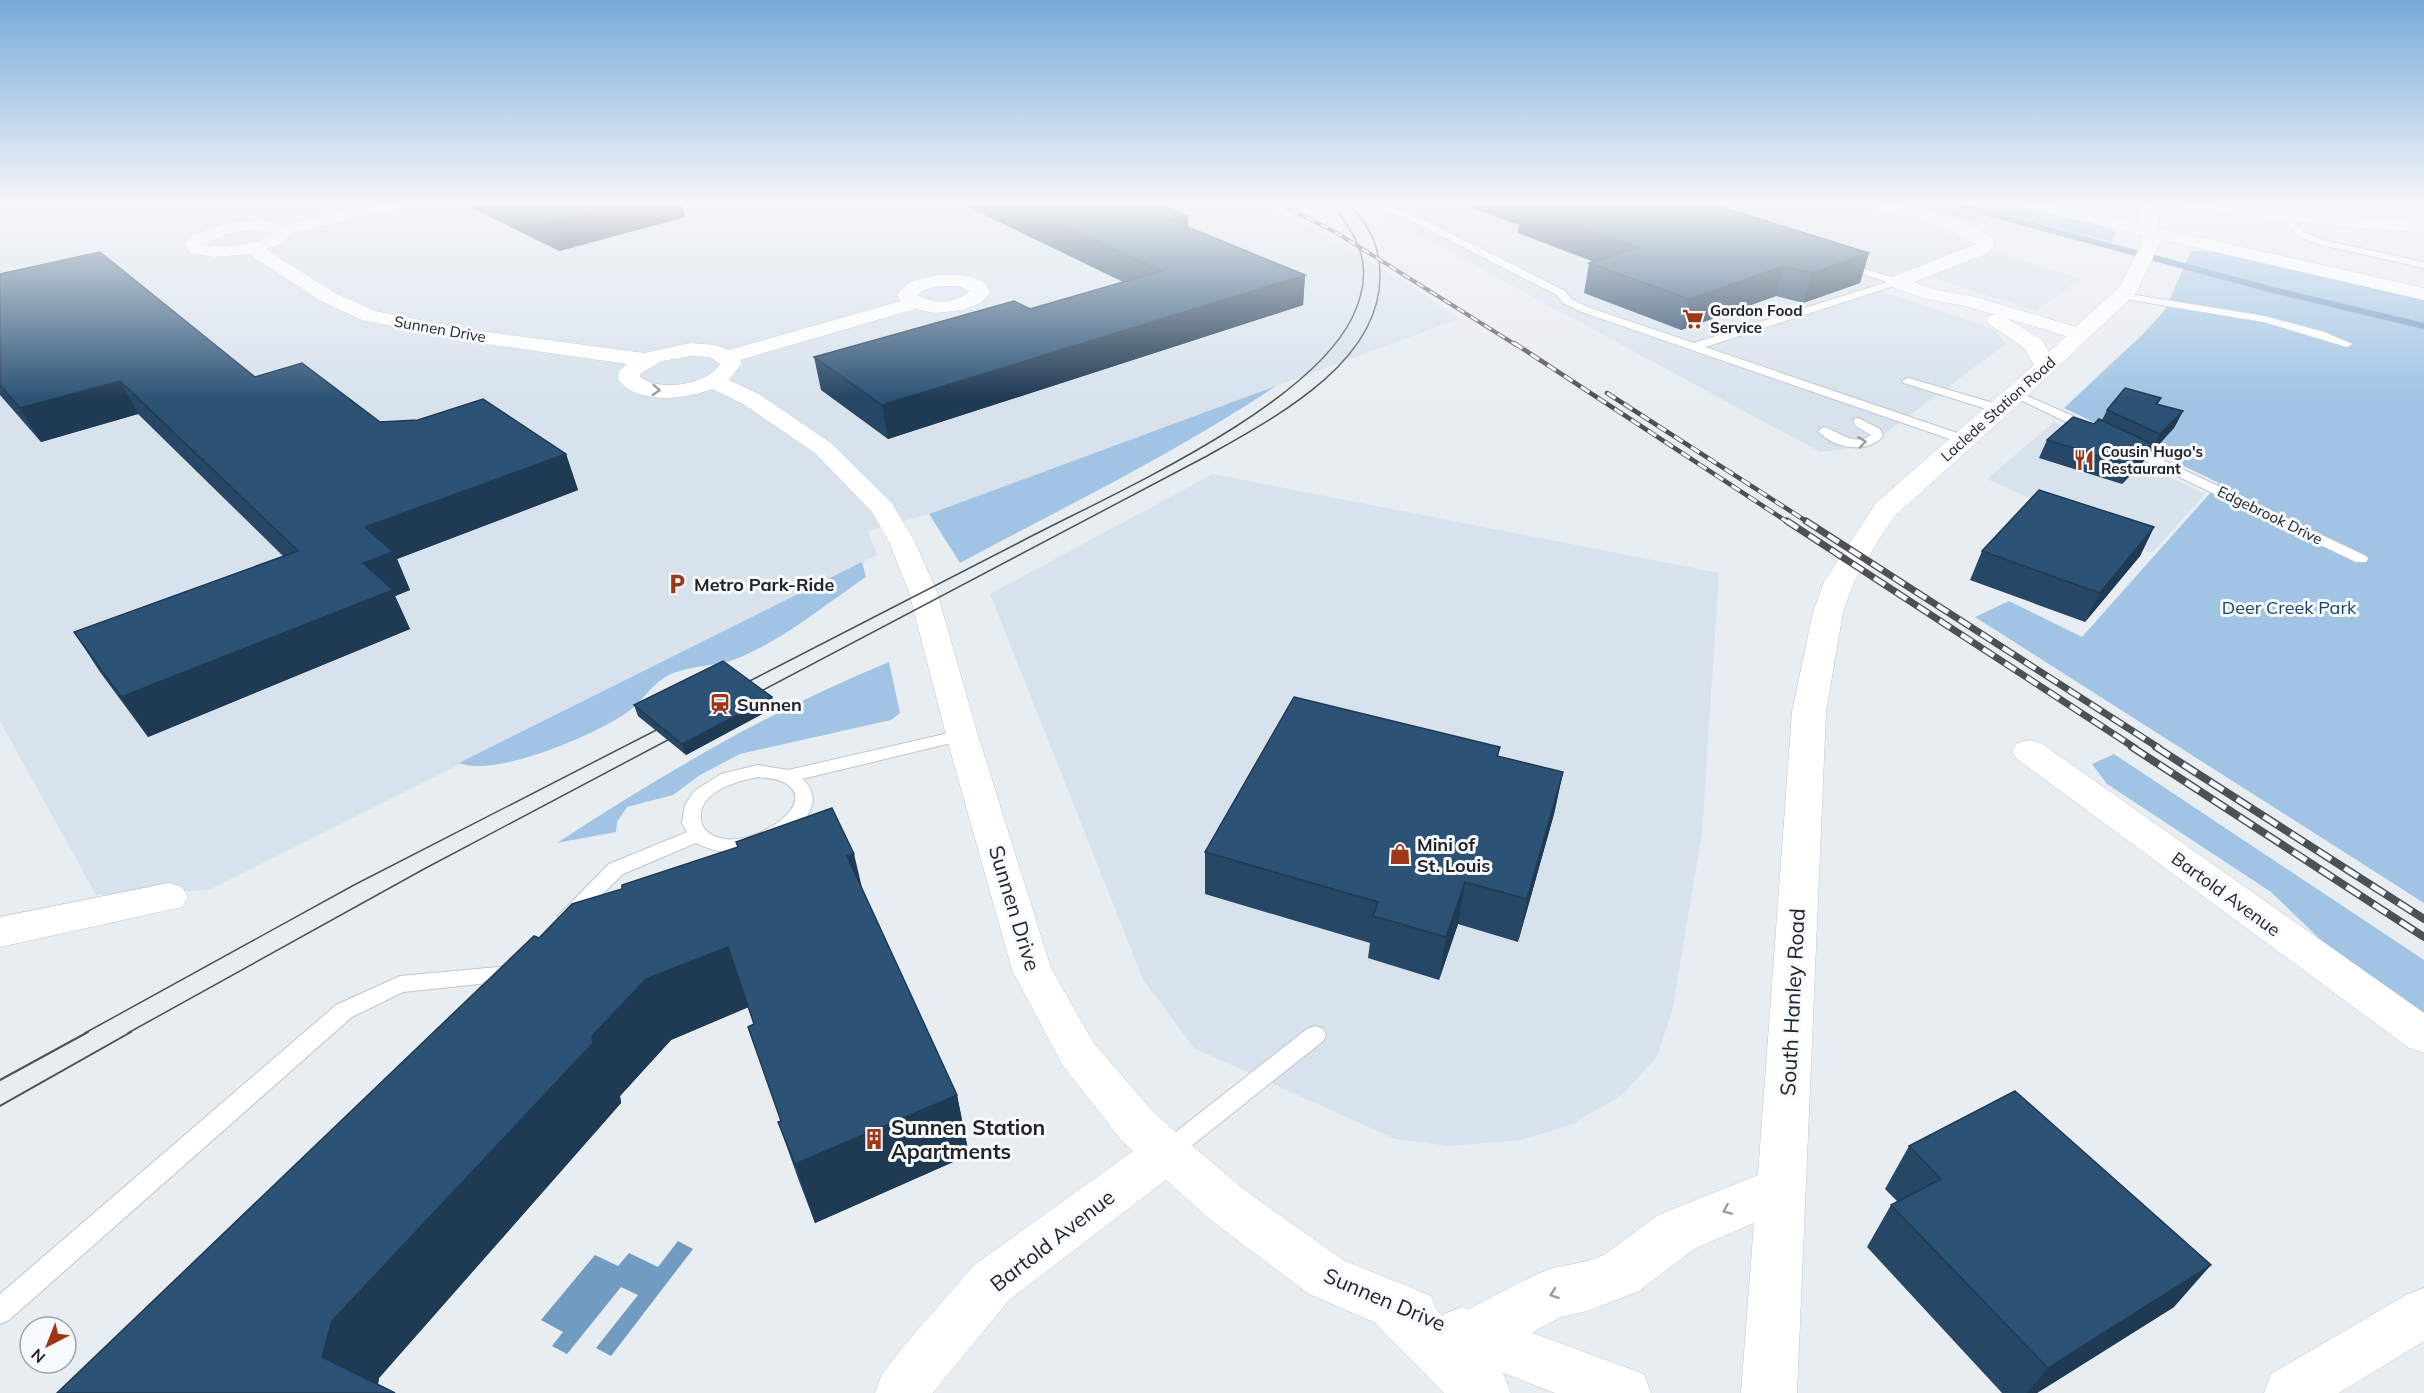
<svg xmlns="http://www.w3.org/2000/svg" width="2424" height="1393" font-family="Mulish,sans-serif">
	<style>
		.built { fill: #d7e2ed }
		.green { fill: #a1c4e5 }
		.water { fill: #719bc1 }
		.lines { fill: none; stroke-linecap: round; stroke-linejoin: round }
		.stream { stroke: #719bc1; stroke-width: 6 }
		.service-casing { stroke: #c0c6ca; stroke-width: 2 }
		.minor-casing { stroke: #c0c6ca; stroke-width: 1 }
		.tertiary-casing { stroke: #c0c6ca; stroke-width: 1 }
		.primary-casing { stroke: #c0c6ca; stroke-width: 1 }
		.service { fill: #fff; fill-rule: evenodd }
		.minor { fill: #fff; fill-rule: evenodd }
		.tertiary { fill: #fff; fill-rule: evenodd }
		.primary { fill: #fff; fill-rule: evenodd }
		.tram-far1 { stroke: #4e5153; stroke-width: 1.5 }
		.tram { stroke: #4e5153; stroke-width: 2 }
		.rail-far3-casing { stroke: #4e5153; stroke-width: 4 }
		.rail-far2-casing { stroke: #4e5153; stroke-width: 4.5 }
		.rail-far1-casing { stroke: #4e5153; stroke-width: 7 }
		.rail-casing { stroke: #4e5153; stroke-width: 8 }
		.rail-far3 { stroke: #f6fafe; stroke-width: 2; stroke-dasharray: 8; stroke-linecap: butt }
		.rail-far2 { stroke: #f6fafe; stroke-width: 3; stroke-dasharray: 10; stroke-linecap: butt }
		.rail-far1 { stroke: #f6fafe; stroke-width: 4.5; stroke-dasharray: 13; stroke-linecap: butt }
		.rail { stroke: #f6fafe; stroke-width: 5; stroke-dasharray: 16; stroke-linecap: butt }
		.wall { fill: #264765 }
		.shaded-wall { fill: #1f3a53 }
		.building { fill: #2c5376; stroke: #1f3a53; stroke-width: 1.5 }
		.oneway { stroke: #9b9c9d }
		.labels { text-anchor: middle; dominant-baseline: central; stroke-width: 6; stroke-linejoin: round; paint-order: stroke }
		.far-poi-label { font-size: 15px; font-weight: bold; fill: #212325; stroke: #f6fafe; text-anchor: start }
		.far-street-label { font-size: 15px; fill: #212325; stroke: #f6fafe }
		.poi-label { font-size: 18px; font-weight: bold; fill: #212325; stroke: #f6fafe; text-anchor: start }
		.park-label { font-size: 18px; fill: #16456b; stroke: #f6fafe }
		.street-label { font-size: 18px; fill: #212325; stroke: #f6fafe }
		.near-street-label { font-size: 21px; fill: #212325; stroke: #f6fafe }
		.near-poi-label { font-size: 21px; font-weight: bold; fill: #212325; stroke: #f6fafe; text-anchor: start }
	</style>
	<rect width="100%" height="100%" fill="#e8edf2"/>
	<!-- built -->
	<path class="built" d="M0 203H1266L1402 280 1459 319 929 514 868 531 877 555 209 890 96 895 0 721Z
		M1359 203H1854L1937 227 1970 244 2081 279 2036 311 1908 270 1866 286 1993 329 2006 344 1868 446 1820 452Z
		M2054 422 2205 494 2152 553 1987 479Z
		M1213 474 1719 573 1702 833 1672 1012 1656 1058 1623 1094 1573 1124 1521 1140 1450 1146 1395 1139 1194 1048 1143 979 990 594Z"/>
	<!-- green -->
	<path class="green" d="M1907 203H1937L1981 216 1969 221Z
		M1963 203H2012L2103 226 2113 230 2116 234 2111 242Z
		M2191 251 2226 252 2424 298V903L1975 617 2009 601 2082 637 2219 483 2064 408 2143 334 2165 310Z
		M1276 386C1176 453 1066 506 960 563L929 514Z
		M862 562 866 577C826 604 787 637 743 656 720 667 693 664 669 675 651 684 644 700 629 711 598 734 495 778 459 763Z
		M889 662 900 713 891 720 740 754 700 775 673 795 627 807 617 822 616 832 557 843C663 774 771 710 889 662Z
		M2114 754 2424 960V1014L2322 941 2271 892 2107 784 2092 764Z"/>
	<!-- water -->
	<path class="water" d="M678 1241 693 1249 611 1356 596 1348 638 1295 621 1287 567 1354 552 1346 563 1332 541 1320 595 1255 618 1266 629 1253 658 1267Z"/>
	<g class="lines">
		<!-- stream -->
		<path class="stream" d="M1950 203 2273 290 2424 326"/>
		<defs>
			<path id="service" d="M1366 203H1379L1422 219 1565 291 1571 299 1590 308 1694 343 1887 282 1840 267V263H1846L1900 280V284L1705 347 1969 437 1971 440 1965 444 1961 443 1582 312 1563 303 1557 295 1416 223Z
				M2282 213H2288L2303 232 2323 240 2424 262V268L2317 244 2297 236 2281 215Z
				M2123 293 2264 316 2324 332 2352 344 2347 347 2264 322 2119 298 2118 296Z
				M1908 378 2004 406 2006 409 2000 413 1996 412 1904 383 1902 381Z
				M2016 391 2093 425 2095 428 2093 431H2085L2012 396 2010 394Z
				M1858 418 1880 429 1883 436C1867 455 1833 448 1818 431L1824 427C1840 432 1854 447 1871 435L1854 425V419Z
				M2125 442 2366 556 2368 559 2366 562H2356L2121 449 2119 446Z
				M962 730 968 731 971 735 968 739 802 779C808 783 810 788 812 794 819 822 769 849 746 852 728 854 712 851 696 843L623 874 575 921 568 923 561 921 558 916 609 864 687 832 682 823 685 805 694 791 721 774 758 765 788 770ZM758 777C765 778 774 778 781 781 826 801 754 848 720 838 711 836 702 830 701 820 697 792 737 781 758 777Z
				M509 966 516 968 519 974 516 980 403 992 352 1017 9 1320 0 1324V1294L336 1005 400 976Z
				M1315 1026 1323 1029 1326 1035 1323 1041 1175 1159 1167 1163 1159 1159 1155 1152 1159 1145 1307 1029Z"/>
			<path id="minor" d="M378 203H409L407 206 292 233 283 243 266 249 335 293 375 311 465 329 644 353 691 343 715 345 729 350 901 301 897 295C901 289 905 285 911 282 928 273 987 268 990 293L980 303 963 310 935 313 915 309 740 360 742 363 729 380 759 394 831 443 892 503 915 542 937 592 978 735 1051 968 1093 1042 1154 1113 1242 1188 1343 1260 1431 1296 1438 1314 1431 1332 1413 1339 1309 1294 1208 1218 1166 1180 1009 1300 933 1393H875L882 1374 902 1348 973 1266 1133 1151 1122 1141 1063 1066 1012 970 946 735 909 592 889 542 872 512 815 453 743 404 712 389C686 399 637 406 618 379L619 371 627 364 465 341 362 320 321 301 249 254 214 257 190 253 184 244 194 235 223 224 262 220 283 225ZM249 230 273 233C257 246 224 248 203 245L227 234ZM938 286H958L970 291C955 304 934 305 917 295L924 290ZM691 356 710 357 720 364C708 385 659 392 640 377V374L662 361Z
				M1869 203C1878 203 1889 202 1898 203 1921 206 1980 223 1994 242V246L1986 254 1914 282 1936 290 1976 297 2086 330 2089 334 2086 338 2079 340 1966 306 1925 299 1890 286 1888 282 1890 278 1976 244 1943 227 1871 206Z
				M2174 203C2258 203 2341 216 2424 223V233L2325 225 2182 208Z
				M2029 740 2041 743 2424 1013V1053L2409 1048 2017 759 2012 751 2017 743Z
				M169 883 182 887 188 897 182 907 0 947V917Z
				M2424 1288V1341L2339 1393H2264L2271 1374 2406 1295Z
				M1462 1307 1644 1374 1651 1393H1555L1444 1350 1436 1332 1444 1314Z"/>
			<path id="tertiary" d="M2017 203H2049L2424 288V300L2025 208Z"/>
			<path id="primary" d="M2139 203H2157L2160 243 2136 293 2008 414 1896 515 1881 536 1854 582 1843 612 1826 712 1797 1393H1741L1754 1223 1694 1249 1639 1291 1588 1311 1561 1317 1486 1357 1503 1373 1511 1393H1444L1377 1325 1370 1307 1377 1289 1396 1281 1415 1289 1450 1323 1453 1317 1535 1275 1553 1268 1588 1261 1604 1255 1658 1215 1758 1175 1792 712 1813 612 1824 582 1876 503 2034 365 2025 349 1989 324 1986 320 1989 316 1996 314 2003 316 2042 340 2049 352 2120 286 2142 243Z"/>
		</defs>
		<!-- service casing -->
		<use href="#service" class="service-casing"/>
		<!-- minor casing -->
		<use href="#minor" class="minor-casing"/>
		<!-- tertiary casing -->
		<use href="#tertiary" class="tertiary-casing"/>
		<!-- primary casing -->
		<use href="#primary" class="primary-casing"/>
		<!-- service -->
		<use href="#service" class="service"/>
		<!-- minor -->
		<use href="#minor" class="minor"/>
		<!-- tertiary -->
		<use href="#tertiary" class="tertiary"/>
		<!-- primary -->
		<use href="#primary" class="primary"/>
		<!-- tram-far1 -->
		<path class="tram-far1" d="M736 688C831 639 927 590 1022 541 1112 494 1307 409 1352 318 1375 271 1362 239 1330 203
			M748 698 1205 457C1272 419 1381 364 1380 275 1380 247 1368 222 1347 203
			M85 1033 354 885 670 723
			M128 1033 424 869 681 733"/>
		<!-- tram -->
		<path class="tram" d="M0 1080 88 1032
			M0 1106 131 1032"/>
		<defs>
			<path id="rail-far3" d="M1278 203 1337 233 1516 345"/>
			<path id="rail-far2" d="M1514 343 1789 523
				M1607 393 1809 523"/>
			<path id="rail-far1" d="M1787 521 2135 748
				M1806 521 2159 748"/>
			<path id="rail" d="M2132 747 2424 937
				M2156 747 2424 919"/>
		</defs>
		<!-- rail-far3 casing -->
		<use href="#rail-far3" class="rail-far3-casing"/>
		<!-- rail-far2 casing -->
		<use href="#rail-far2" class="rail-far2-casing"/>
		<!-- rail-far1 casing -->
		<use href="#rail-far1" class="rail-far1-casing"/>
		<!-- rail casing -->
		<use href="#rail" class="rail-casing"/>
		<!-- rail-far3 -->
		<use href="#rail-far3" class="rail-far3"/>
		<!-- rail-far2 -->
		<use href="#rail-far2" class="rail-far2"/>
		<!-- rail-far1 -->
		<use href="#rail-far1" class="rail-far1"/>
		<!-- rail -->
		<use href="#rail" class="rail"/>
	</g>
	<!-- wall -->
	<path class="wall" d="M467 203H682L685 217 559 251 468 206Z
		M960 203H1157L1188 227 1305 275 1303 305 888 439 821 390 814 357 1030 309 1123 282Z
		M1459 203H1709L1869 253 1860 283 1803 303 1776 296 1681 330 1584 293 1589 263 1594 262 1518 233 1519 225Z
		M0 274 255 377 380 422 566 454 578 490 397 559 410 590 395 596 410 629 148 737 100 672 74 632 283 556 138 414 41 442 0 395Z
		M2161 398 2158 404 2183 411 2174 428 2152 452 2148 451 2143 462 2122 484 2039 458 2047 440 2094 424 2102 420 2107 410Z
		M2154 527 2140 556 2085 622 1970 580 1982 551Z
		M634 705 775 707 686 755 638 716Z
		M1500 747 1498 756 1563 772 1554 814 1518 942 1458 924 1439 980 1368 958 1370 943 1205 894V852Z
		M861 887 957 1095 969 1155 815 1223 799 1181 778 1122 781 1121 754 1024 748 1007 671 1040 620 1096 621 1103 379 1378 378 1385 57 1393 539 938Z
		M1909 1146 2174 1307 2037 1393H2002L1867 1247 1891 1205 1898 1202 1885 1189Z"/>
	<!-- shaded-wall -->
	<path class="shaded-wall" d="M626 203H682L685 217 559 251 551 222Z
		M1188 216V244L1171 220Z
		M1869 253 1860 283 1803 303 1812 273Z
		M1784 266 1776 296 1681 330 1689 299Z
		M1305 275 1303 305 888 439 882 405Z
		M120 381 138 414 41 442 20 408Z
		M2183 411 2174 428 2152 452 2160 434Z
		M2152 444 2143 462 2122 484 2130 465Z
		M566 454 578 490 397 559 410 590 395 596 410 629 148 737 121 697 363 563 365 527Z
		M2154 527 2140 556 2085 622 2100 593Z
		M772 697 775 707 686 755 682 744Z
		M1563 772 1554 814 1518 942 1527 899Z
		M854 854 868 913 847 856Z
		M1465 882 1458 924 1439 980 1446 937Z
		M728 947 749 1007 671 1040 620 1096 621 1103 379 1378 376 1393 322 1357 332 1321 592 1036 646 979Z
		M957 1095 969 1155 815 1223 795 1164Z
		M2211 1265 2174 1307 2037 1393H2027L2048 1368Z"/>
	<!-- building -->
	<path class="building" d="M510 203H626L551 222Z
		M1014 203H1157L1188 216 1171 220 1305 275 882 405 814 357 1014 301 1030 309 1161 271Z
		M1531 203H1709L1869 253 1812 273 1784 266 1689 299 1589 263 1639 248 1522 205Z
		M100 252 255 377 302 363 380 422 418 420 483 399 566 454 365 527 393 552 363 563 393 590 121 697 74 632 298 551 120 381 20 408 0 385V274Z
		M2125 388 2161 398 2156 404 2183 411 2160 434 2107 410Z
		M2073 417 2094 424 2099 419 2152 444 2130 465 2047 440Z
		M2039 490 2154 527 2100 593 1982 551Z
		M723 661 772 697 682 744 634 705Z
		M1294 697 1500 747 1497 756 1563 772 1527 899 1465 882 1446 937 1373 916 1378 902 1205 852Z
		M832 808 854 854 847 856 957 1095 795 1164 778 1122 781 1121 748 1027 754 1024 728 947 646 979 592 1036 593 1043 332 1321 322 1357 395 1393H57L534 936 539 938 572 904 622 889V885L738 847 736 842Z
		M2015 1091 2211 1265 2048 1368 1891 1205 1941 1179 1909 1146Z"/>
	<!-- one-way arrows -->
	<defs><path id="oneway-chevron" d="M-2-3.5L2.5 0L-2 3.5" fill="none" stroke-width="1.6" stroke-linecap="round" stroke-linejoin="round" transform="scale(1.5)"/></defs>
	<g class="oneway">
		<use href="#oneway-chevron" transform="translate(656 390) rotate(5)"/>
		<use href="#oneway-chevron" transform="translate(1862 442) rotate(-8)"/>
		<use href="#oneway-chevron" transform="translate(1727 1210) rotate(157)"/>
		<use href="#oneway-chevron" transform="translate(1554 1294) rotate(161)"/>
	</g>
	<!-- sky -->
	<linearGradient id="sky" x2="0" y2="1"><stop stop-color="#78aad8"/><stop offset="0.51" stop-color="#f5f7f9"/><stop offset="1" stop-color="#f5f7f9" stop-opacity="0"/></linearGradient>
	<rect width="2424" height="398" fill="url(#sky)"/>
	<!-- icons -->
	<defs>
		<symbol id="supermarket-bare" viewBox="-9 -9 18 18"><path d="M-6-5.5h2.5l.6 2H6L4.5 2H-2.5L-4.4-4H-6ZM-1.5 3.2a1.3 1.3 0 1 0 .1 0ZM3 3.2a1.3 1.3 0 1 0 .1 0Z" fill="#9e3716" stroke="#f6fafe" stroke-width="2.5" paint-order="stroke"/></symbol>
		<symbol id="restaurant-bare" viewBox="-9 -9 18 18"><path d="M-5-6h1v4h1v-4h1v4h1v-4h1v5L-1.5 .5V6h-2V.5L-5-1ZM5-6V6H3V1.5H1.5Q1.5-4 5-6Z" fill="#9e3716" stroke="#f6fafe" stroke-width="2.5" paint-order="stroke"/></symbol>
		<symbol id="parking-bare" viewBox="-9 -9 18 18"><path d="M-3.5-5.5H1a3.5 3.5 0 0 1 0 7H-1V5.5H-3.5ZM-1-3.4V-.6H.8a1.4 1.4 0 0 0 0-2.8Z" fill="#9e3716" stroke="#f6fafe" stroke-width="2.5" paint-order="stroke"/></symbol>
		<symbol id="station-bare" viewBox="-9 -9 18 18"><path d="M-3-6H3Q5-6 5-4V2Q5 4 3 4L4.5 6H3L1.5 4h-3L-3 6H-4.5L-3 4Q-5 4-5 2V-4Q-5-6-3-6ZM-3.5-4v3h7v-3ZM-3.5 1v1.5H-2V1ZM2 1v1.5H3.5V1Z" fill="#9e3716" stroke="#f6fafe" stroke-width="2.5" paint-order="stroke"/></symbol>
		<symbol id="shop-bare" viewBox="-9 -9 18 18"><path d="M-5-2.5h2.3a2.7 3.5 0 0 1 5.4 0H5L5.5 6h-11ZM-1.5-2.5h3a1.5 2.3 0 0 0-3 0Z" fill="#9e3716" stroke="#f6fafe" stroke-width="2.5" paint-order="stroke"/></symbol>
		<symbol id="building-bare" viewBox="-9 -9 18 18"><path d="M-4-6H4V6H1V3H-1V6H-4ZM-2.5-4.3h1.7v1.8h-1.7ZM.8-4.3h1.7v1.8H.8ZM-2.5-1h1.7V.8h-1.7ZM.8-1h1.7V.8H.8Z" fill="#9e3716" stroke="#f6fafe" stroke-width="2.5" paint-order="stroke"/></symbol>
	</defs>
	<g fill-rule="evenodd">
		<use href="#supermarket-bare" x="1678" y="304" width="30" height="30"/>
		<use href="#restaurant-bare" x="2069" y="445" width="30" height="30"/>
		<use href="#parking-bare" x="662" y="569" width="30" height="30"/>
		<use href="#station-bare" x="705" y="689" width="30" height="30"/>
		<use href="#shop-bare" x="1385" y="839" width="30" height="30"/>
		<use href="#building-bare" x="859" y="1124" width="30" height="30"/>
	</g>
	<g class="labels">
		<!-- far-poi labels -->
		<g class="far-poi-label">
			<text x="1710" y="310">Gordon Food<tspan x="1710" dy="17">Service</tspan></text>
			<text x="2101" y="451">Cousin Hugo's<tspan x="2101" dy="17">Restaurant</tspan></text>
		</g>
		<!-- far-street labels -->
		<g class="far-street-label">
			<text transform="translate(440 329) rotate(10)">Sunnen Drive</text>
			<text transform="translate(1998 409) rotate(-42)">Laclede Station Road</text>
			<text transform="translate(2270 515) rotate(26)">Edgebrook Drive</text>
		</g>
		<!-- poi labels -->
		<g class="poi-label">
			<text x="694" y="584">Metro Park-Ride</text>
			<text x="737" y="704">Sunnen</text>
			<text x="1417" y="844">Mini of<tspan x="1417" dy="21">St. Louis</tspan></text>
		</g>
		<!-- park labels -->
		<g class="park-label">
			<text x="2289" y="607">Deer Creek Park</text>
		</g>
		<!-- street labels -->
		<g class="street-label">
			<text transform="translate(2226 894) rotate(36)">Bartold Avenue</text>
		</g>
		<!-- near-street labels -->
		<g class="near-street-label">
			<text transform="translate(1015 908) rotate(73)">Sunnen Drive</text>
			<text transform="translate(1792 1002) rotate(-87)">South Hanley Road</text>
			<text transform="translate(1052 1240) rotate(-38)">Bartold Avenue</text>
			<text transform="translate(1385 1299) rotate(23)">Sunnen Drive</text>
		</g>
		<!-- near-poi labels -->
		<g class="near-poi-label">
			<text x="891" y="1127">Sunnen Station<tspan x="891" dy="24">Apartments</tspan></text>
		</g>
	</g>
	<!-- north arrow -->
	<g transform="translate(48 1345) rotate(222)"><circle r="28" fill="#f6fafe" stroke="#a1a4a7" stroke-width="1.5"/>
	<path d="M0-4.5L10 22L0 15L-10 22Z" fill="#9e3716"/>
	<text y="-9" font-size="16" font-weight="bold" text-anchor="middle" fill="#212325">N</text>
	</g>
</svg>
